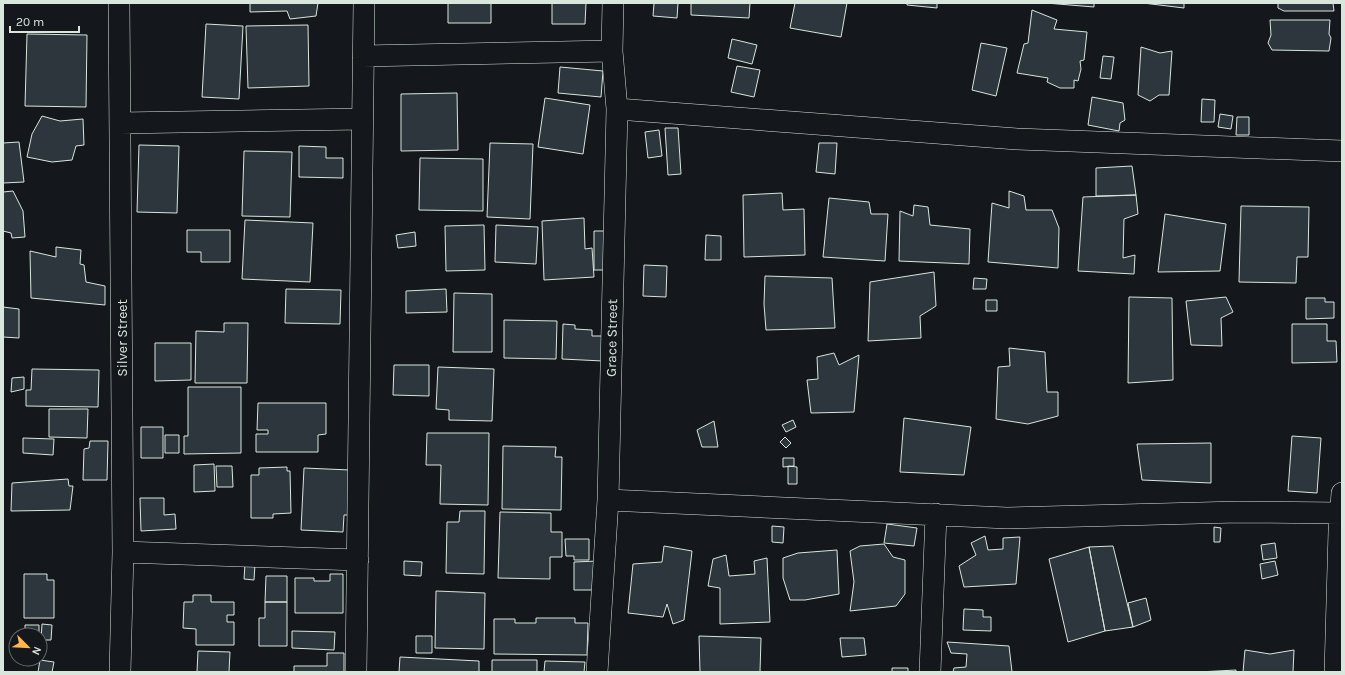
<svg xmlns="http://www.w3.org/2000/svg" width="1345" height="675" font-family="Karla,sans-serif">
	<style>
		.building { fill: #2c363c; stroke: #d8e6dc }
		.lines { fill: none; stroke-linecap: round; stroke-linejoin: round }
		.minor-casing { stroke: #d8e6dc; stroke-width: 22 }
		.minor { stroke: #14181c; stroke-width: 21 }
		.labels { text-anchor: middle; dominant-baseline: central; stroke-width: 3; stroke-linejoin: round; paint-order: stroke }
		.street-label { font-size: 14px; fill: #d8e6dc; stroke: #14181c }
	</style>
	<rect width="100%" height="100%" fill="#14181c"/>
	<!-- building -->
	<path class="building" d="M250 3H318L316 16 290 19 287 11 250 12Z
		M448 3H491V23H448Z
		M552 3H586L585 24H552Z
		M654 3H678L677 18 653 16Z
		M691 3H750L749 18 691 15Z
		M795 3H847L841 37 790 28Z
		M907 3H937V8L907 5Z
		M1046 3H1094V7Z
		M1143 3H1184V8Z
		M1278 3H1333L1334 11H1284L1278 8Z
		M1032 10 1057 20 1054 29 1087 32 1084 60 1080 61 1081 69 1078 81 1074 80V88H1060L1047 82 1048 78 1017 73 1024 44 1028 43Z
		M1270 20H1330L1329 34 1331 38 1329 51 1272 50 1268 43 1271 35Z
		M206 24 243 26 239 99 202 97Z
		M308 25 309 86 248 88 246 26Z
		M27 34 87 35 86 107 25 106Z
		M732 39 757 45 752 64 728 58Z
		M981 43 1007 48 996 96 972 90Z
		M1141 47 1160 53 1172 51 1169 95H1159L1150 101 1138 95Z
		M1103 56 1114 57 1111 79 1100 78Z
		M737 66 760 70 754 97 731 92Z
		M560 67 603 71 601 97 558 93Z
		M457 93 458 150 401 151V94Z
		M1092 97 1123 103 1125 120 1120 123 1119 131 1088 125Z
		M545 98 590 105 583 154 538 147Z
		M1202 99 1215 100 1214 122H1201Z
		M1220 114 1233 116 1231 129 1218 127Z
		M42 116 60 121 83 119 84 145 76 146 72 160 52 162 27 157 32 134Z
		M1237 117H1249V135H1236Z
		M665 128H678L681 174 668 175Z
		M659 130 662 156 648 158 645 132Z
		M19 142 24 182 3 183V143Z
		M490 143 533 144 530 219 487 217Z
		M819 143H837L835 174 816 172Z
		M139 145 179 146 177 213 137 212Z
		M299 146 326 147V158H343V178L299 177Z
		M244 151 292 152 290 217 242 216Z
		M420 158 483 159V211L419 210Z
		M1132 166 1136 195 1096 196V168Z
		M13 191 23 211 25 237 12 238 11 233 3 231V192Z
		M1009 191 1024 196 1026 210H1052L1059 228 1058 268 988 262 992 203 1009 208Z
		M782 193 783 210 804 209 805 255 744 257 743 195Z
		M1136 195 1138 214 1124 219 1123 258 1135 255 1134 274 1078 271 1083 197Z
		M829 198 869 202 871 214H888L885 261 823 257Z
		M914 205 928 207 930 225 970 229 969 264 899 261 900 211 913 216Z
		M1241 206 1309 207 1308 257H1297L1296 283 1239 282Z
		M1165 214 1226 224 1220 271 1158 272Z
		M584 218 585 249 592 248 594 277 544 280 542 221Z
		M245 220 313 223 310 282 242 279Z
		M484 225 485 270 446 271 445 226Z
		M496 225 538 227 536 264 495 262Z
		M187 230H230V262H201V252H187Z
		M594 231H611V270H594Z
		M415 232 416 246 398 248 396 235Z
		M706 235 721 236V260H705Z
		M56 247 81 250 80 264 84 265 86 282 105 286V305L31 298 30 251 56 257Z
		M644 265 667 266 666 297 643 296Z
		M934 272 936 306 920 316 921 338 868 341 870 282Z
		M765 276 832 278 835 328 766 330 764 304Z
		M974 278 987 279 986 289H973Z
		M286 289 341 290 340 324 285 323Z
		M446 289 447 312 406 313V291Z
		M454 293 492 294V352H453Z
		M1129 297 1172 298 1173 380 1128 383Z
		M1226 297 1233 312 1221 318 1222 346 1191 345 1186 301Z
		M1306 298H1325V302H1334V318L1306 319Z
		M986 300H997V311H986Z
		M3 307 19 309V338L3 337Z
		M504 320 557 321 556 359 504 358Z
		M224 323H248L247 383H195L196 331 224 332Z
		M563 324 575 325V329L592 330V336H604L603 361 562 359Z
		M1292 324H1327V341H1336L1337 362 1292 363Z
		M155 343H191V380L155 381Z
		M1009 348 1045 352 1047 392H1058V416L1028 424 996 419 998 367 1010 366Z
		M834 353 839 365 859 355 854 412 811 413 807 380 818 379 817 357Z
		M394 365H429V396L393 395Z
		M438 367 494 369 492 421 449 420V410L436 409Z
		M32 369 99 370 98 407 26 406V390H31Z
		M24 377V389L11 392 12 378Z
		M188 387H241V453L184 454V436H188Z
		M258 403H326V434L318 435V452H256V434H268V430H257Z
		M49 409H88L87 438 49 437Z
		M904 418 971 427 964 475 900 472Z
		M793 420 796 427 786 432 782 425Z
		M714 421 718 447H702L697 430Z
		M141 427H163V458H141Z
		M427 433H489L488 505 440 504 441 465H426Z
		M165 435H179V453H165Z
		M1292 436 1321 438 1317 493 1288 491Z
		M785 437 791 443 786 448 780 442Z
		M23 438 54 439 53 455 23 453Z
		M90 441H108L107 480H83L84 449 89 448Z
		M1211 443V483L1142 480 1137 444Z
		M503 446 556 447 555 457H562L561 510 502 509Z
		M783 458H794V466L783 467Z
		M214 464 215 491 194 492V465Z
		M216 466H232L233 487H217Z
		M788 466 797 467V484H788Z
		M287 467V471H290L291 513 273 514V518H251V475H259V468Z
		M304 468 350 470 348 515H344L343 532 301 530Z
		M68 479 69 486H73L70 510 11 511 12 483Z
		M140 498H164V515L175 514 176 529 141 531Z
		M460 511H485L484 574 446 573 447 522H459Z
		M500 512 551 513V532H562V557H550V579L498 578Z
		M887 524 917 528 914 546 884 543Z
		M772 526 784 527 783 543 772 542Z
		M1214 527 1221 528 1220 542H1214Z
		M985 536 988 550 1003 549V538L1020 537 1016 584 964 587 959 566 976 555 971 543Z
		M565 539H589V560H574V556H566Z
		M1275 543 1277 558 1263 560 1261 545Z
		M884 544 893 557 905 560V594L896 606 850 611 854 582 850 551 860 546Z
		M664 546 692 551 684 620 673 624 667 604 663 617 628 613 633 564 662 562Z
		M1113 546 1133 627 1105 631 1089 547Z
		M1089 547 1105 631 1068 642 1049 559Z
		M837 550 839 594 805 600H790L783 578V558L798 553Z
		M726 555 729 576 755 574 754 561 767 558 770 622 720 624V588L708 586 713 559Z
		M404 561 422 562 421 576 404 575Z
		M598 561V590H574V562Z
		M1275 561 1278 575 1262 579 1260 564Z
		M245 564H255L254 580 244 579Z
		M24 574H47V580H54V618H24Z
		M330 574H343V613H295V578H314V581H330Z
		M266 576H287V602H265Z
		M436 591 485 593 484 649 435 648Z
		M193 595H211V602H234V615H227V622H234V645H196V629L183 628 184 602H193Z
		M1146 598 1151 620 1133 627 1128 603Z
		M265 602H287V646H259V618H265Z
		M964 609 983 610V617H991V631L963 630Z
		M536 618H575V623H588L587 655 494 654V619H515V623H536Z
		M42 624 52 625 51 640H41Z
		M25 625H39V635H25Z
		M292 631 335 632 334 650 292 648Z
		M416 636H432V653H416Z
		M699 636 761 638 760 672H700Z
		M840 638H864L866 655 842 657Z
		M947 642 1009 646 1012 672H953L954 668 966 667 967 654 951 653Z
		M1245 650 1270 654 1294 650 1293 672H1243Z
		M198 651 230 652 229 672H197Z
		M327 653H344V672H294V666H327Z
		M400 657 479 661V672H393H399Z
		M40 660 54 662 52 672H38Z
		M492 660H537V672H492Z
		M545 661 585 662 584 672H544Z
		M892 668H908V672H892Z
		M1236 670V672H1198Z"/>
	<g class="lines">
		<defs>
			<path id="minor" d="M119 3 123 552 120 672
				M363 56 612 51
				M617 109 1017 139 1342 151
				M120 123 362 119
				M608 500 1007 518 1238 512 1341 513
				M123 552 358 560
				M356 672 364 3
				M597 672 608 500 617 109 612 51 613 3
				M930 672 936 514
				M1335 672 1339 531 1342 493"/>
		</defs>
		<!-- minor casing -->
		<use href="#minor" class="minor-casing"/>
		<!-- minor -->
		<use href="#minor" class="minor"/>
	</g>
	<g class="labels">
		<!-- street labels -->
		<g class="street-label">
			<text transform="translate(122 338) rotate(-90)">Silver Street</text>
			<text transform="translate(612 338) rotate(-89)">Grace Street</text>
		</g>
	</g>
	<!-- border -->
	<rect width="1345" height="675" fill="none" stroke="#d8e6dc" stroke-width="8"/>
	<!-- north arrow -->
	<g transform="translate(28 647) rotate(114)"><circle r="19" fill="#14181c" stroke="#626a69"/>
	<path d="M0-3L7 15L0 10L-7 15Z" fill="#ffb74d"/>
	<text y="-6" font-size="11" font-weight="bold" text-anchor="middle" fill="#d8e6dc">N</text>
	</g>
	<!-- scale -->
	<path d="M10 26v6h69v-6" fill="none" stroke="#d8e6dc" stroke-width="2"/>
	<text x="16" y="26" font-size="12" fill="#d8e6dc" stroke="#14181c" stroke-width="3" paint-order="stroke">20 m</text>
</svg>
